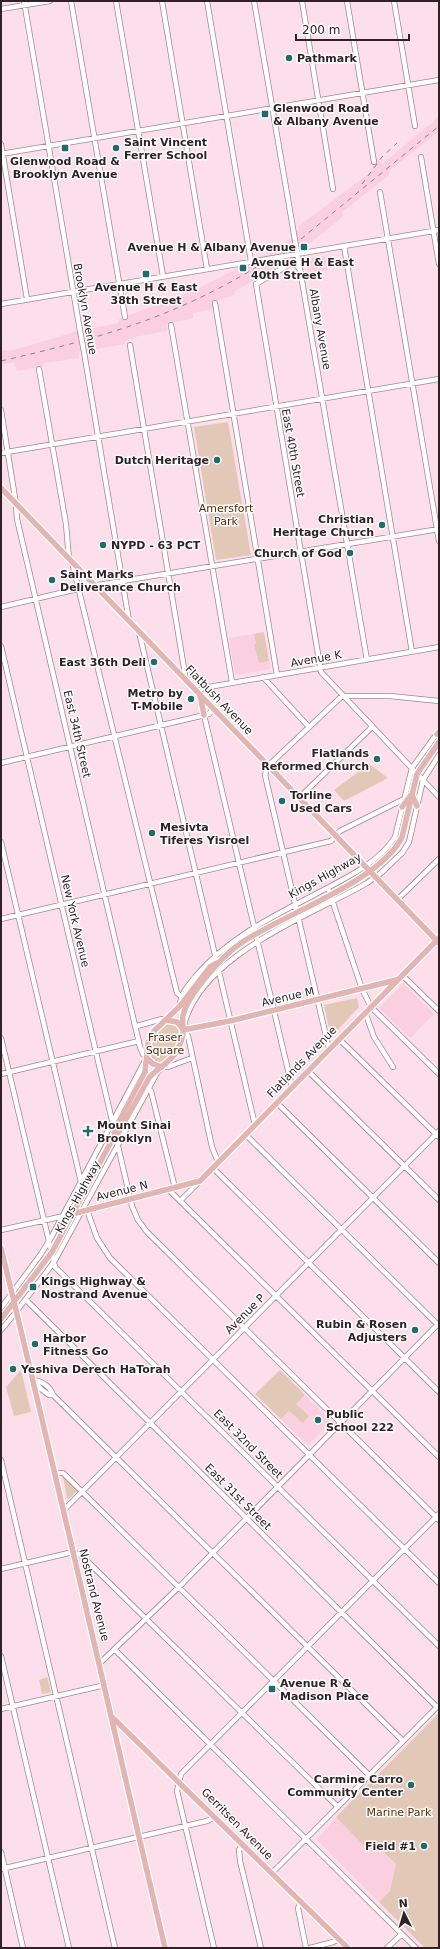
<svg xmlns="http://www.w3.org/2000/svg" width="440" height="1949" font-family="'DejaVu Sans',sans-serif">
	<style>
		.built { fill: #facfe0 }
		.green { fill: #e2c8b7 }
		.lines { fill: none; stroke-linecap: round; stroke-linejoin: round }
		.minor-casing { stroke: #a58591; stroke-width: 6 }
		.major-casing { stroke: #fff; stroke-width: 8 }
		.minor { stroke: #fff; stroke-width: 4.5 }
		.major { stroke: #e2b5b2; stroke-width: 5.5 }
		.rail { stroke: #958088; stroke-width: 1; stroke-dasharray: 5 5; stroke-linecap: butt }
		.minor-bridge-casing { stroke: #a58591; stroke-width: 6; stroke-linecap: butt }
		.minor-bridge { stroke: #fff; stroke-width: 4.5 }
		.poi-dot { fill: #206c6d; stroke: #fff; stroke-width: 1.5 }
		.labels { text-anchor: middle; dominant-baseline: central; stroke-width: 3; stroke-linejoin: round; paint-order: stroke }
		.poi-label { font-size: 11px; font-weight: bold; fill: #2f2227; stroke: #fff; text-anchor: start }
		.street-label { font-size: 11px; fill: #2f2227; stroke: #fff }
		.park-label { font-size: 11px; fill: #552b07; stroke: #fff }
	</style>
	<rect width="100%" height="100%" fill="#fcdfea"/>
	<!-- built -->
	<path class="built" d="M439 117V131L389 171V175L342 212 343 215 339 220 310 243V245L303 246 276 265V268L235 291 234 295 213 302 214 309 193 313V318L166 324 167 331 134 337V338L126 340 125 344 79 352V358L44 363V366L17 371 14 362 1 365V351L14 350 74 332 119 323V319L193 291 266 254 289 241 295 235 299 226 367 175 371 171 377 158 382 164Z
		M325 256 328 270 308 274 305 259Z
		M254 634 259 663 269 661 270 669 235 675 229 638Z
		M403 983 434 1014 410 1038 379 1008Z
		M305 1395 331 1421 308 1445 281 1419 289 1411 303 1422 309 1417 296 1404Z
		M336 1817 366 1848 373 1842 396 1864 390 1891 379 1902 317 1840Z"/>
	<!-- green -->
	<path class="green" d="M228 422 251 555 216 560 194 427Z
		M264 632 269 661 259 663 254 644H256L254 634Z
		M369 764 388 778 344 801 334 790Z
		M357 998 359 1007 331 1037 324 1005Z
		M170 1023H174C187 1035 171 1066 154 1063 144 1049 155 1028 170 1023Z
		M21 1370 31 1412 14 1416 6 1387Z
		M280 1370 305 1395 296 1404 309 1416 303 1423 289 1411 281 1419 255 1394Z
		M63 1477 77 1491 69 1499 67 1498Z
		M47 1677 51 1692 42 1694 39 1680Z
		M439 1713V1948H425L379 1902 390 1891 396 1864 373 1842 366 1848 336 1817Z"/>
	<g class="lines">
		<defs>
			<path id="minor" d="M24 1 80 331
				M71 1 125 317
				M116 1 163 276
				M162 1 207 269
				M207 1 251 261
				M254 1 367 660
				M302 1 333 189
				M347 1 374 162
				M394 1 415 126
				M1 9 50 1
				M1 144 27 299
				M1 154 439 80
				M421 157 439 264
				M380 192 439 541
				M344 246 412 652
				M280 258V270
				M300 270 296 264H290L256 284 321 672 439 797
				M215 303 277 675
				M1 304 439 230
				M171 325 232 682
				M130 345 186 680
				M84 352 129 621
				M39 369 66 524 69 559
				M1 410 16 504 17 519 140 1047 143 1054 147 1057 52 1236 41 1254 1 1308
				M1 453 439 379
				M72 562 177 993 181 996
				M1 607 86 587 439 529
				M139 632 255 1125
				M1 646 132 1206 138 1220 147 1232 439 1520
				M263 677 308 726
				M197 692 203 688 439 647
				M204 715 292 1087
				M1 763 209 714 213 709
				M299 798 372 727
				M1 842 81 1182
				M328 888 362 989 371 1007 439 1074
				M397 900 439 859
				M1 919 331 841 340 831 404 799
				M402 975 439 1011
				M180 1006C180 994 188 986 195 977 227 939 271 917 314 895 343 879 377 865 395 837L412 768 438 732
				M365 1012 374 1037 393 1067
				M137 1026 162 1019 166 1020
				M1 1038 55 1267 439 1646
				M339 1039 439 1137
				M329 1049 265 775 268 766 342 696H390L439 701
				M308 1071 439 1200
				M1 1074 139 1041
				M148 1088 151 1091 175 1188
				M277 1103 439 1263
				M245 1134 439 1326
				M218 1162 212 1147 188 1036 183 1030C196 956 310 916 367 883L381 873 402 853 409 842 423 780 439 755
				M213 1168 439 1392
				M169 1190 439 1457
				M180 1201 200 1181
				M87 1210 97 1238 110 1258 439 1583
				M1 1230 64 1216
				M26 1300 437 1707
				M1 1330 16 1312 54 1262 157 1073 162 1067H168L192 1058
				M33 1380C42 1381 50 1386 53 1395L403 1741
				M33 1380 41 1389 49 1395H53
				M1 1460 115 1948
				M55 1473H63L369 1775
				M64 1510 439 1131
				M1 1569 73 1552 82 1556 338 1807
				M115 1650 416 1948
				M1 1656 69 1948
				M100 1663 182 1584 439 1323
				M1 1709 105 1685
				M243 1844 239 1850 240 1861 261 1948
				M1 1852 23 1948
				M1 1869 207 1821 215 1817
				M272 1873 438 1706
				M301 1902 298 1908 306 1948
				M214 1948 177 1791 181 1774 439 1514
				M310 1948 333 1942 339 1939
				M387 1948 402 1934"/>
			<path id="major" d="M1 488 439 943
				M200 695 204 715
				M437 734 439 732
				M412 795 417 806
				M402 807 410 796
				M166 1020 177 1022 182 1028
				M183 1030 230 1021 396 980
				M147 1058 153 1064 162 1067
				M115 1134 119 1132 149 1078C157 1068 170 1063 177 1051 180 1045 184 1035 183 1028 183 1024 182 1020 183 1016 187 995 223 955 241 943 282 915 381 881 402 837L417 774 439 742
				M72 1214 200 1181 439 938
				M1 1248C58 1481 110 1715 165 1948
				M1 1319 52 1252 112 1140 117 1125 145 1072 148 1043 154 1031 180 1006 210 967 217 963
				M111 1716 348 1948"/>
		</defs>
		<!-- minor casing -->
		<use href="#minor" class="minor-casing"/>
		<!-- major casing -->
		<use href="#major" class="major-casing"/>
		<!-- minor -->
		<use href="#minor" class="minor"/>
		<!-- major -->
		<use href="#major" class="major"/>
		<!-- rail -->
		<path class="rail" d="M362 184 382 157 397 143
			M301 239 439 126
			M1 361C96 339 174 318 258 266"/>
		<defs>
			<path id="minor-bridge" d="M80 331 84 352"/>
		</defs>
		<!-- minor-bridge casing -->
		<use href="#minor-bridge" class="minor-bridge-casing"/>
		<!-- minor-bridge -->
		<use href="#minor-bridge" class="minor-bridge"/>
	</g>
	<!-- markers -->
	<g class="poi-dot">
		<circle cx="289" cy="58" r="4"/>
		<rect x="261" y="110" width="8" height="8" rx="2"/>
		<rect x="61" y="144" width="8" height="8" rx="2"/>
		<circle cx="116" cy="148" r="4"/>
		<rect x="300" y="243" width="8" height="8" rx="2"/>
		<rect x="239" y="264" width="8" height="8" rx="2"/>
		<rect x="142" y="270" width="8" height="8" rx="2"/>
		<circle cx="217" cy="460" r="4"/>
		<circle cx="382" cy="525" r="4"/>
		<circle cx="103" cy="545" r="4"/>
		<circle cx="350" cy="553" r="4"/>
		<circle cx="52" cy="580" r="4"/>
		<circle cx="154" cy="662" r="4"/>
		<circle cx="191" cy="699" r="4"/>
		<circle cx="377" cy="759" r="4"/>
		<circle cx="282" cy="801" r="4"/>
		<circle cx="152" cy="833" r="4"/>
		<path d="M86 1125h4v4h4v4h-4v4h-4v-4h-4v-4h4z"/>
		<rect x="29" y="1283" width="8" height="8" rx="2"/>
		<circle cx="415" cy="1330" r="4"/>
		<circle cx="35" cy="1344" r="4"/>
		<circle cx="13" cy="1369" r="4"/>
		<circle cx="318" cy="1420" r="4"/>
		<rect x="268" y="1685" width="8" height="8" rx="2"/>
		<circle cx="411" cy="1785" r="4"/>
		<circle cx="424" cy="1846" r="4"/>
	</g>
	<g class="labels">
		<!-- poi labels -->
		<g class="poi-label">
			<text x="297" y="58">Pathmark</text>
			<text x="273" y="108">Glenwood Road<tspan x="273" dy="13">&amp; Albany Avenue</tspan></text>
			<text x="124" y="142">Saint Vincent<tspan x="124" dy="13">Ferrer School</tspan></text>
			<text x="65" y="161" text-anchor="middle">Glenwood Road &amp;<tspan x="65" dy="13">Brooklyn Avenue</tspan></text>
			<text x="296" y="247" text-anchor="end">Avenue H &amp; Albany Avenue</text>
			<text x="251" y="262">Avenue H &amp; East<tspan x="251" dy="13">40th Street</tspan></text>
			<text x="146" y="287" text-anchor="middle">Avenue H &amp; East<tspan x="146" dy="13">38th Street</tspan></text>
			<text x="209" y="460" text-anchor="end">Dutch Heritage</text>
			<text x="374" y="519" text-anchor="end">Christian<tspan x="374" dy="13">Heritage Church</tspan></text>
			<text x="111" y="545">NYPD - 63 PCT</text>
			<text x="342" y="553" text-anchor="end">Church of God</text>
			<text x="60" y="574">Saint Marks<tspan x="60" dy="13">Deliverance Church</tspan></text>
			<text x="146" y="662" text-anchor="end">East 36th Deli</text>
			<text x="183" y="693" text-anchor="end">Metro by<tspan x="183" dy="13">T-Mobile</tspan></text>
			<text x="369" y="753" text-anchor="end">Flatlands<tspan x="369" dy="13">Reformed Church</tspan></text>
			<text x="290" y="795">Torline<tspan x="290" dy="13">Used Cars</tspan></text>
			<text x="160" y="827">Mesivta<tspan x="160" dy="13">Tiferes Yisroel</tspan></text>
			<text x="97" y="1125">Mount Sinai<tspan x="97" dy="13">Brooklyn</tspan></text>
			<text x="41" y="1281">Kings Highway &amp;<tspan x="41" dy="13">Nostrand Avenue</tspan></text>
			<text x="407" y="1324" text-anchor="end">Rubin &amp; Rosen<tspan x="407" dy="13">Adjusters</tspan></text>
			<text x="43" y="1338">Harbor<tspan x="43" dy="13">Fitness Go</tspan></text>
			<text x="21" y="1369">Yeshiva Derech HaTorah</text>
			<text x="326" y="1414">Public<tspan x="326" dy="13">School 222</tspan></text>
			<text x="280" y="1683">Avenue R &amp;<tspan x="280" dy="13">Madison Place</tspan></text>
			<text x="403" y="1779" text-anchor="end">Carmine Carro<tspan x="403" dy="13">Community Center</tspan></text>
			<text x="416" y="1846" text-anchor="end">Field #1</text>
		</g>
		<!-- street labels -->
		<g class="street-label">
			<text transform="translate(85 309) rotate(80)">Brooklyn Avenue</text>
			<text transform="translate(320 329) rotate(80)">Albany Avenue</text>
			<text transform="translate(293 453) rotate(80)">East 40th Street</text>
			<text transform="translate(316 659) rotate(-10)">Avenue K</text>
			<text transform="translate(219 700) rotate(46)">Flatbush Avenue</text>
			<text transform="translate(77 734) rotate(77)">East 34th Street</text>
			<text transform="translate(325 876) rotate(-29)">Kings Highway</text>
			<text transform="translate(75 921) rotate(77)">New York Avenue</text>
			<text transform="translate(288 997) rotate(-13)">Avenue M</text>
			<text transform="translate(302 1062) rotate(-46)">Flatlands Avenue</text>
			<text transform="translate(122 1191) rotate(-14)">Avenue N</text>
			<text transform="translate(78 1197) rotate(-61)">Kings Highway</text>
			<text transform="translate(245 1314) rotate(-45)">Avenue P</text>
			<text transform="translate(248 1444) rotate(45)">East 32nd Street</text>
			<text transform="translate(238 1497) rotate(45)">East 31st Street</text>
			<text transform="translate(94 1595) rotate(76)">Nostrand Avenue</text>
			<text transform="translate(237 1824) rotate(45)">Gerritsen Avenue</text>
		</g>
		<!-- park labels -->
		<g class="park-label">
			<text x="226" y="508">Amersfort<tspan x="226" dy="13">Park</tspan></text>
			<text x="165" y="1037">Fraser<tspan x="165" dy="13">Square</tspan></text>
			<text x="399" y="1812">Marine Park</text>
		</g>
	</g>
	<!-- border -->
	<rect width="440" height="1949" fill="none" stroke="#2f2227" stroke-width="4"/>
	<!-- north arrow -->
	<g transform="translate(404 1913) rotate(355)" stroke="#ffffff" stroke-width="3" paint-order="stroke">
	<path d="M0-3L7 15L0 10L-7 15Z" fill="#2f2227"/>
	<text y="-6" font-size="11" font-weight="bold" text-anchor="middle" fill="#2f2227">N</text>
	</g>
	<!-- scale -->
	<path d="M296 34v6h113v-6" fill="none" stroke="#2f2227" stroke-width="2"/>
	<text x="302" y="34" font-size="12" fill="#2f2227" stroke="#ffffff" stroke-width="3" paint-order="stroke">200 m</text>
</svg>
